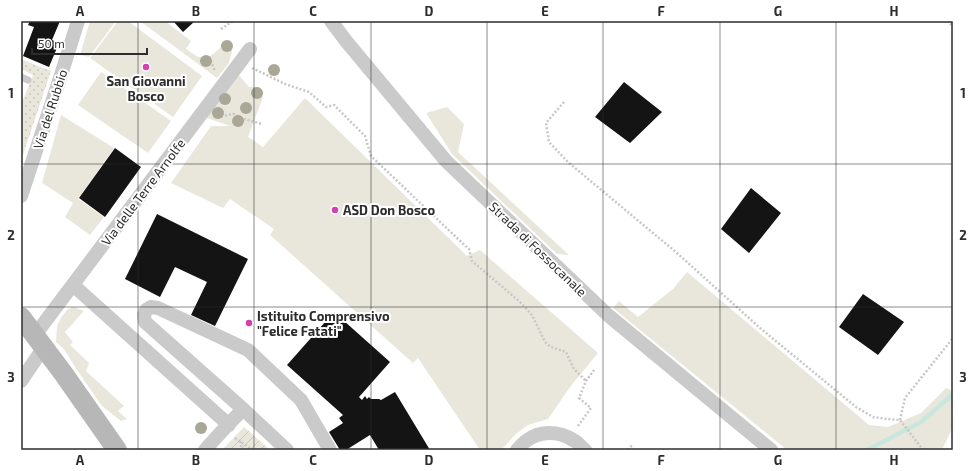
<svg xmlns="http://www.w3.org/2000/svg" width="974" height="471" font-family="'Exo 2',sans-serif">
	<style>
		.grass { fill: #e9e7dc }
		.park { fill: url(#park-dots) }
		.garden { fill: url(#garden-furrows) }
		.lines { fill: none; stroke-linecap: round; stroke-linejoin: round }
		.stream { stroke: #cae7df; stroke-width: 4.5 }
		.building { fill: #141414 }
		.path { stroke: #c7c7c7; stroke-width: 2.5; stroke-dasharray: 2 2; stroke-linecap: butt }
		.lane { stroke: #cacaca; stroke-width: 7 }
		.street { stroke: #cacaca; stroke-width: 14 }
		.secondary { stroke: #b7b7b7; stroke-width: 20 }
		.tree { fill: #aaa796 }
		.grid { fill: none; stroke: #2d2d2d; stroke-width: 1; stroke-opacity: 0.55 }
		.poi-dot { fill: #d241ac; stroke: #fff; stroke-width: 1.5 }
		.labels { text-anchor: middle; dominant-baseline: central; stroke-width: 4; stroke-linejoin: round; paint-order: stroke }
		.poi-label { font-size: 13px; font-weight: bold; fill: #2d2d2d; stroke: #fff; text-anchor: start }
		.street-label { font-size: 13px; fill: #2d2d2d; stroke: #fff }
		.neatline { fill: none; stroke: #2d2d2d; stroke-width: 1.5 }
		.grid-label { font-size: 13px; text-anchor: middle; font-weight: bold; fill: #2d2d2d }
	</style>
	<defs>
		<pattern id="park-dots" width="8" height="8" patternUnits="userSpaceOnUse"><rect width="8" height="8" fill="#e9e7dc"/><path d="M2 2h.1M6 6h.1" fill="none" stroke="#c8c6bd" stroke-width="1.8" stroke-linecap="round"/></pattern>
		<pattern id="garden-furrows" width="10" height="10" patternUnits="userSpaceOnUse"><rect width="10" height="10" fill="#e9e7dc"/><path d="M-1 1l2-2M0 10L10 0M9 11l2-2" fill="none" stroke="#c8c6bd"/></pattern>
	</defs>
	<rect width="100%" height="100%" fill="#fff"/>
	<!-- grass -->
	<path class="grass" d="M90 21H116L89 57 80 55Z
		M118 21H128L202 76 173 117 90 58Z
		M140 21H165L191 41 186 49 198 57H209L230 40 232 51 229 63 217 78Z
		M101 72 171 121 148 153 78 105Z
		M238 74 249 87H259L263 97 248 137 263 147 305 98 467 256 480 250 598 353 570 387 548 419 528 425 516 434 501 450H480L418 358 413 363 270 235 274 229 230 199 223 208 171 183 211 126H230L207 118 218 100 232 85Z
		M447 107 464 124 458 152 569 255 557 254 452 154 426 113Z
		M61 115 114 148 78 199 104 217 90 235 65 217 73 203 42 183Z
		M687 272 869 425 888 427 921 413 946 388 953 391V427L942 450H787L613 308 619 301 638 317 673 289Z
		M74 307 84 311 65 332 73 342 70 345 89 363 86 371 124 406 118 411 127 419 121 421 102 406 77 370 64 349 56 342 57 326 62 316 68 309Z"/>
	<!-- park -->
	<path class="park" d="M21 59 51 71 21 161V105L33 75 21 69Z"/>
	<!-- garden -->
	<path class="garden" d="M244 427 270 450H222Z"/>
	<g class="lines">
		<!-- stream -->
		<path class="stream" d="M867 450 921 422 953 394"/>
	</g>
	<!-- building -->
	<path class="building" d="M30 21H60L52 40 59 43 49 67 23 56 34 27 28 25Z
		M173 21H195L183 32Z
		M624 82 662 112 630 143 595 117Z
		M115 148 141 167 105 217 79 198Z
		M751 188 781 213 749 253 721 229Z
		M157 214 248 259 215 326 191 315 207 282 175 267 160 297 125 279Z
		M863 294 904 322 878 355 839 327Z
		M334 312 390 362 359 397 362 400 365 396 367 399 369 397 371 399H379L381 400 395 392 430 450H379L370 435 346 450H340L329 432 343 423 339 418 343 415 287 365Z"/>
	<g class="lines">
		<!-- path -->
		<path class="path" d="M947 21 953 26
			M221 29 233 21
			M209 57 215 71
			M252 68 285 84 309 92 326 107 334 105 365 136 371 156 458 239 469 249 472 261 520 302 532 315 545 342 551 347 566 352 574 369 586 381
			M564 102 546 123 549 142 569 163 677 253 760 328 856 407 873 417 887 419 900 420 923 450
			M217 116H222L234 114 244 119 262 124
			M900 420 905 398 953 338
			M578 426 591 408 579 398 586 381 594 370
			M235 438 253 450
			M240 441 242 450
			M628 450 633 444"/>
		<!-- lane -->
		<path class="lane" d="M21 77 28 80"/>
		<!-- street -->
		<path class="street" d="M331 21 346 41 446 161 609 316 771 450
			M21 196 61 75 78 21
			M73 285 229 425
			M35 335 250 49
			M21 381 44 347
			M205 450C217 436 230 423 243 409
			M287 450 243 409 145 322 144 315 146 310 151 307 158 308 248 350 301 400 330 450
			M517 450C520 447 523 443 526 441 540 430 559 431 573 440 578 442 581 447 585 450"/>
		<!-- secondary -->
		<path class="secondary" d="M21 317 63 373 117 450"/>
	</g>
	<!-- trees -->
	<g class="tree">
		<circle cx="227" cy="46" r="6"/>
		<circle cx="206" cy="61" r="6"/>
		<circle cx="274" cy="70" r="6"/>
		<circle cx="257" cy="93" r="6"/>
		<circle cx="225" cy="99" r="6"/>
		<circle cx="246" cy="108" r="6"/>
		<circle cx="218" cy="113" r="6"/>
		<circle cx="238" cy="121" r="6"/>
		<circle cx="201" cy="428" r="6"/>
	</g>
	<!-- grid -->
	<path class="grid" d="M138 21V450M254 21V450M371 21V450M487 21V450M603 21V450M720 21V450M836 21V450M21 164H953M21 307H953"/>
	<!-- markers -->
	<g class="poi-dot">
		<circle cx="146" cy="67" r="4"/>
		<circle cx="335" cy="210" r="4"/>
		<circle cx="249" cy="323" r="4"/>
	</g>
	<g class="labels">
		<!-- poi labels -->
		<g class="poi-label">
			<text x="146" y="81" text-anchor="middle">San Giovanni<tspan x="146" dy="15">Bosco</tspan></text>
			<text x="343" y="210">ASD Don Bosco</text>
			<text x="257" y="316">Istituito Comprensivo<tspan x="257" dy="15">"Felice Fatati"</tspan></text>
		</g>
		<!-- street labels -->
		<g class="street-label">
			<text transform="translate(50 109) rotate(-72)">Via del Rubbio</text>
			<text transform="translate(143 192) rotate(-53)">Via delle Terre Arnolfe</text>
			<text transform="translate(538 249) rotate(44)">Strada di Fossocanale</text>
		</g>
	</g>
	<!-- border -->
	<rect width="974" height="471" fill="none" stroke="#ffffff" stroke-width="44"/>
	<!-- scale -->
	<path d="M32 48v6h115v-6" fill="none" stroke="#2d2d2d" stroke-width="2"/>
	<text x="38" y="48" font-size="12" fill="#2d2d2d" stroke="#ffffff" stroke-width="3" paint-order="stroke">50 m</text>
	<rect x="22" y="22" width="930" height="427" class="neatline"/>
	<g class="grid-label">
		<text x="80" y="16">A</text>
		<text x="196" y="16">B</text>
		<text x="313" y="16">C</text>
		<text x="429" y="16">D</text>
		<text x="545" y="16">E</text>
		<text x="661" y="16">F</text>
		<text x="778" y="16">G</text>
		<text x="894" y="16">H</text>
		<text x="11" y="98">1</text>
		<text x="963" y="98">1</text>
		<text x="11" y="240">2</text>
		<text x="963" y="240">2</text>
		<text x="11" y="382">3</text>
		<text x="963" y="382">3</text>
		<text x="80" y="465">A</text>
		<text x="196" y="465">B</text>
		<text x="313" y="465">C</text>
		<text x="429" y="465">D</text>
		<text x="545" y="465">E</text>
		<text x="661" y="465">F</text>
		<text x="778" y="465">G</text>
		<text x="894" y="465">H</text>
	</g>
</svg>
